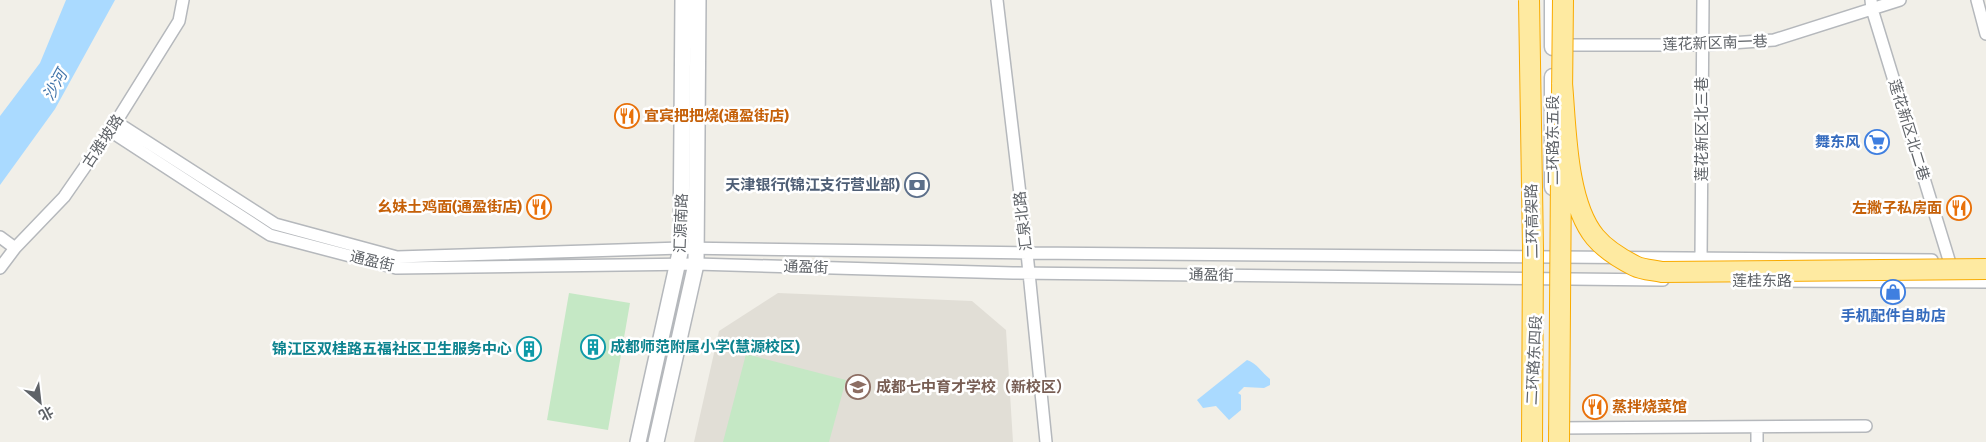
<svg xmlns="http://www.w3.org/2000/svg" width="1986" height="442" font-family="'Fira Sans','Noto Sans SC',sans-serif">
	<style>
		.education { fill: #e1ded6 }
		.green { fill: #c5e8c5 }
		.water { fill: #aadaff }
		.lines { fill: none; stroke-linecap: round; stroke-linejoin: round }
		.minor-casing { stroke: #b5b8bc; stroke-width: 14 }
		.tertiary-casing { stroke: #b5b8bc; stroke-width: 18 }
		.secondary-casing { stroke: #b6babf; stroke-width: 19 }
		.minor { stroke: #fff; stroke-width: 11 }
		.tertiary { stroke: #fff; stroke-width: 15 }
		.secondary { stroke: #fff; stroke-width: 16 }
		.trunk-bridge-casing { stroke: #f9ab00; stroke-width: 22; stroke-linecap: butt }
		.trunk-bridge { stroke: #feeaa1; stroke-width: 20 }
		.labels { text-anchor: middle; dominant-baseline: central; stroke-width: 5; stroke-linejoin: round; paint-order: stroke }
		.street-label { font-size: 15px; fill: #5f6368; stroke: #fff }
		.food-label { font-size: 15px; font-weight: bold; fill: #c56008; stroke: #fff; text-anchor: start }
		.shop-label { font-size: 15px; font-weight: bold; fill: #366cbe; stroke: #fff; text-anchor: end }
		.service-label { font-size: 15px; font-weight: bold; fill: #4e5e75; stroke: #fff; text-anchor: end }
		.culture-label { font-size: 15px; font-weight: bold; fill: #0d838f; stroke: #fff; text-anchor: start }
		.education-label { font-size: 15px; font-weight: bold; fill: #785e54; stroke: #fff; text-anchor: start }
		.water-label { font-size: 16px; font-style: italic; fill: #4174aa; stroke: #fff }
	</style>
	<rect width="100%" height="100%" fill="#f1efe8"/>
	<!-- education -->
	<path class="education" d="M778 293 972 301 1006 330 1013 442H694L719 331Z"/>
	<!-- green -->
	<path class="green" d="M569 293 630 303 608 430 547 420Z
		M746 354 846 380 829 442H723Z"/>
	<!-- water -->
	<path class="water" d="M66 0H115L55 109 0 185V116L40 63Z
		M1247 360C1257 363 1262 373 1270 379V385L1264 388 1244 387 1238 393 1241 395V410L1229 420 1216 406 1203 408 1197 400Z"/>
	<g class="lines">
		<defs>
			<path id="minor" d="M997 0 1027 253 1046 442
				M1871 0 1872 9 1949 260
				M1977 0 1986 34
				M1557 45H1702L1774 40 1900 0
				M116 122 275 224 397 257 681 248 1027 253 1932 260
				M110 131 270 235 396 268 696 264 1013 273 1663 280
				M0 237 15 248
				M1701 258 1703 0
				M0 268 15 248 64 197 116 122 179 21 183 0
				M1762 281 1986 282
				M1555 428 1866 426
				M1757 442V427"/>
			<path id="tertiary" d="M638 442 681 248 683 0
				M656 442 696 264 698 0"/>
			<path id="secondary" d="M1553 47V0
				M1553 77V187"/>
		</defs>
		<!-- minor casing -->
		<use href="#minor" class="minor-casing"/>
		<!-- tertiary casing -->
		<use href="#tertiary" class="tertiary-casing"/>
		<!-- secondary casing -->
		<use href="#secondary" class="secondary-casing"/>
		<!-- minor -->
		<use href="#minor" class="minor"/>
		<!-- tertiary -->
		<use href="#tertiary" class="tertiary"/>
		<!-- secondary -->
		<use href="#secondary" class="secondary"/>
		<defs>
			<path id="trunk-bridge" d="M1529 0 1533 249 1532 442
				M1562 83C1566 127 1566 202 1595 237 1605 249 1621 259 1635 266 1643 270 1653 270 1662 272L1986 269
				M1562 95 1563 0
				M1559 442 1561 172"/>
		</defs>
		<!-- trunk-bridge casing -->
		<use href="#trunk-bridge" class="trunk-bridge-casing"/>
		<!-- trunk-bridge -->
		<use href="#trunk-bridge" class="trunk-bridge"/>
	</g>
	<!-- icons -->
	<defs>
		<symbol id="restaurant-ring" viewBox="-11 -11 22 22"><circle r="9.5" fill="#fff" stroke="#e8710a" stroke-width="1.5"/><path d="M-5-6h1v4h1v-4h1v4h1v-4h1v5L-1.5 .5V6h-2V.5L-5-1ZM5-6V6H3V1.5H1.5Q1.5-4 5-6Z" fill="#e8710a"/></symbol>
		<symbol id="supermarket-ring" viewBox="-11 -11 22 22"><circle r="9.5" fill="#fff" stroke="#3f7fe0" stroke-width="1.5"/><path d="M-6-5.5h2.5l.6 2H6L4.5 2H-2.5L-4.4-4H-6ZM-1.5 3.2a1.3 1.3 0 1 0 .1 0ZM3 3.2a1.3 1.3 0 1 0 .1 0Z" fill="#3f7fe0"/></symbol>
		<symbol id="bank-ring" viewBox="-11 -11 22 22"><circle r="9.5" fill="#fff" stroke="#5c6f8a" stroke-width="1.5"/><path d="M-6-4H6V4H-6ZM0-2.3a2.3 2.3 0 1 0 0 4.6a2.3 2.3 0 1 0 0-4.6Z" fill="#5c6f8a"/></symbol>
		<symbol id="shop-ring" viewBox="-11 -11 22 22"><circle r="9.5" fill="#fff" stroke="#3f7fe0" stroke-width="1.5"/><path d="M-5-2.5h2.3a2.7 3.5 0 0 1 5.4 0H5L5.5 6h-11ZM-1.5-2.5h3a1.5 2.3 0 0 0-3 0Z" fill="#3f7fe0"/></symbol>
		<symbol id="building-ring" viewBox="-11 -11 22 22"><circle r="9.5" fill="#fff" stroke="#0f9aa8" stroke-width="1.5"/><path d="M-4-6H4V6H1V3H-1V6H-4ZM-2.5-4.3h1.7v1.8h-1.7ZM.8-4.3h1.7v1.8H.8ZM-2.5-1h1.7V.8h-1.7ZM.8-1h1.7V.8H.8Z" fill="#0f9aa8"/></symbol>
		<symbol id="school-ring" viewBox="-11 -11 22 22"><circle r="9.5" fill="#fff" stroke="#8d6e63" stroke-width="1.5"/><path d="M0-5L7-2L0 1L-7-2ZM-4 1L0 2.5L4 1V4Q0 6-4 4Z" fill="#8d6e63"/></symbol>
	</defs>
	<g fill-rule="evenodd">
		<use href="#restaurant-ring" x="613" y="102" width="28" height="28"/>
		<use href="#supermarket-ring" x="1863" y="128" width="28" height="28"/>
		<use href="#bank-ring" x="903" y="171" width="28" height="28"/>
		<use href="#restaurant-ring" x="525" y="193" width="28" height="28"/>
		<use href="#restaurant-ring" x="1945" y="194" width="28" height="28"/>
		<use href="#shop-ring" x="1879" y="278" width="28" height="28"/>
		<use href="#building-ring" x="579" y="333" width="28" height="28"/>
		<use href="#building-ring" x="515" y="335" width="28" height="28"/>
		<use href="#school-ring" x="844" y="373" width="28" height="28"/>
		<use href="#restaurant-ring" x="1581" y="393" width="28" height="28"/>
	</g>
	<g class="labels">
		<!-- street labels -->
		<g class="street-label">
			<text transform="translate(1715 43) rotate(-2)">莲花新区南一巷</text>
			<text transform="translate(1702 129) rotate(-90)">莲花新区北三巷</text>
			<text transform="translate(1909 130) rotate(73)">莲花新区北二巷</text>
			<text transform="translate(1553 140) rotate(-90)">二环路东五段</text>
			<text transform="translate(103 141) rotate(-56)">古雅坡路</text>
			<text transform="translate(1023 221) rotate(-97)">汇泉北路</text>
			<text transform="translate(1532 221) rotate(-91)">二环高架路</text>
			<text transform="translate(681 223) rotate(-88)">汇源南路</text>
			<text transform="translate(372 261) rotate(13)">通盈街</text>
			<text transform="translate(806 267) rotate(2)">通盈街</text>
			<text transform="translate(1211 275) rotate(1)">通盈街</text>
			<text x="1762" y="281">莲桂东路</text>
			<text transform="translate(1534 360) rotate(-87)">二环路东四段</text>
		</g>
		<!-- food labels -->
		<g class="food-label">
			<text x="644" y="116">宜宾把把烧(通盈街店)</text>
			<text x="522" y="207" text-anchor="end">幺妹土鸡面(通盈街店)</text>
			<text x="1942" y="208" text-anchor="end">左撇子私房面</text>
			<text x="1612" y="407">蒸拌烧菜馆</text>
		</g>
		<!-- shop labels -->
		<g class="shop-label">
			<text x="1860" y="142">舞东风</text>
			<text x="1893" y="316" text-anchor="middle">手机配件自助店</text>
		</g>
		<!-- service labels -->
		<g class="service-label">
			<text x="900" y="185">天津银行(锦江支行营业部)</text>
		</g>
		<!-- culture labels -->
		<g class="culture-label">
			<text x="610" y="347">成都师范附属小学(慧源校区)</text>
			<text x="512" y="349" text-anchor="end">锦江区双桂路五福社区卫生服务中心</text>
		</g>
		<!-- education labels -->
		<g class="education-label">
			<text x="876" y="387">成都七中育才学校（新校区）</text>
		</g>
		<!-- water labels -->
		<g class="water-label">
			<text transform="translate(55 85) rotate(-61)">沙河</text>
		</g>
	</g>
	<!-- north arrow -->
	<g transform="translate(40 402) rotate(152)" stroke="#ffffff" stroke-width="4" paint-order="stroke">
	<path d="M0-4L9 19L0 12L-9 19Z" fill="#5f6368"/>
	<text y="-8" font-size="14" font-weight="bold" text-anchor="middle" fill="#5f6368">北</text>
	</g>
</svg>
